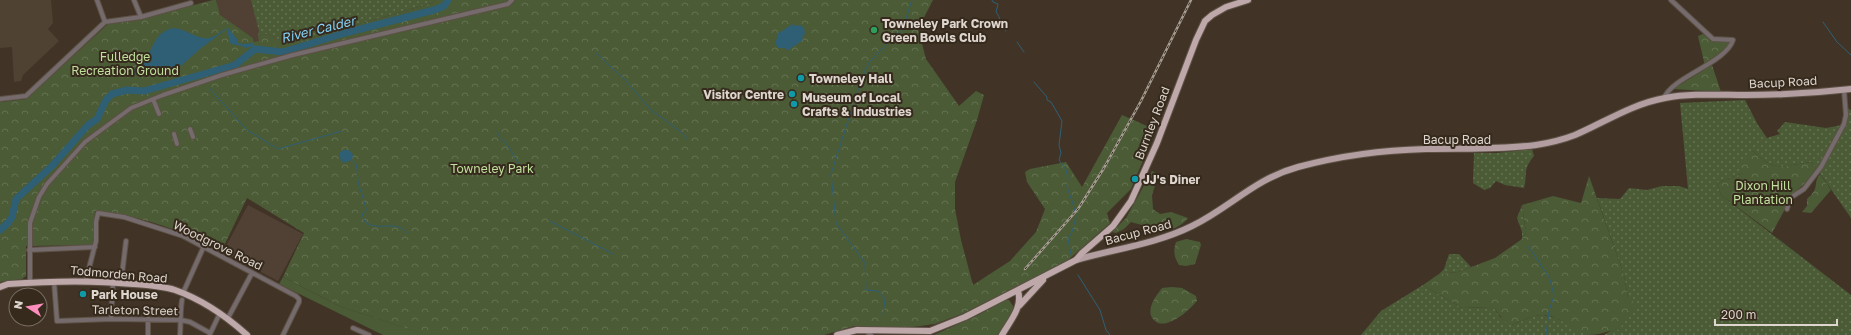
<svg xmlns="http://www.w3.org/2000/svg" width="1851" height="335" font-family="'Golos Text',sans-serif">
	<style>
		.industrial { fill: #4f4233 }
		.education { fill: #504134 }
		.grass { fill: url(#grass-dots) }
		.forest { fill: url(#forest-crowns) }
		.garden { fill: #4a5b36 }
		.water { fill: #2f5f75 }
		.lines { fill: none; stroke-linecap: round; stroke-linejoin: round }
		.stream { stroke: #2f5f75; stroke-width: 1 }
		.river { stroke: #2f5f75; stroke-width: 7 }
		.minor-casing { stroke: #5d5145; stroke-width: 6 }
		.primary-casing { stroke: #5d5145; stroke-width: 8 }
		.trunk-casing { stroke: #5d5145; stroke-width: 8 }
		.minor { stroke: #756b6c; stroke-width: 4 }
		.primary { stroke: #b29ea0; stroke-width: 6 }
		.trunk { stroke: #bea8aa; stroke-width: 6 }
		.rail-casing { stroke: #a69d93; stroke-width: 2.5 }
		.rail { stroke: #362a1d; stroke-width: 1; stroke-dasharray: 3; stroke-linecap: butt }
		.leisure-dot { fill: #2e9e5b; stroke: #362a1d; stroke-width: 1.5 }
		.culture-dot { fill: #0f9aa8; stroke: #362a1d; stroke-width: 1.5 }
		.labels { text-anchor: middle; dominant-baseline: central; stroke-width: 4; stroke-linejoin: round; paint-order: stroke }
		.poi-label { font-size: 12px; font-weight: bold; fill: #ded6ce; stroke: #362a1d; text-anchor: start }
		.park-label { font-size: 12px; fill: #c1e09e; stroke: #362a1d }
		.street-label { font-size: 12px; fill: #ded6ce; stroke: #362a1d }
		.water-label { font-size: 13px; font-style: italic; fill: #84d1f7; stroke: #362a1d }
	</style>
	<defs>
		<pattern id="grass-dots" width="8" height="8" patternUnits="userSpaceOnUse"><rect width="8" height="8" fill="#4a5b36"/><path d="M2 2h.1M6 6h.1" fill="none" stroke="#647252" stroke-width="1.8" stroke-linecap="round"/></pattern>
		<pattern id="forest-crowns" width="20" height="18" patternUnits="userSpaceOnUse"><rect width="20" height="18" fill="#4a5b36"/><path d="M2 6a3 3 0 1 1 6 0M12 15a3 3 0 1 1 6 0" fill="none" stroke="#647252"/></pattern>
	</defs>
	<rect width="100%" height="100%" fill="#413427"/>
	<!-- industrial -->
	<path class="industrial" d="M0 0H51L53 23 48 29 59 41 23 75 21 81 14 82 12 47 0 48Z"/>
	<!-- education -->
	<path class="education" d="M216 0H435L280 40 254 42 253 38 219 15Z
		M248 205 303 234 278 281 223 252Z"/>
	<!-- grass -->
	<path class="grass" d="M251 0H435L432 3 298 42 280 40 267 34 258 36 259 31Z
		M1745 100 1758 125 1767 138 1780 134 1777 131 1785 122 1826 128 1842 125 1817 170 1811 162C1781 166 1776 173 1753 151L1743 173 1717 183 1721 195 1851 295V335H1604L1612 330 1628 298 1624 275 1597 198 1619 199 1621 198 1629 188 1647 190 1662 186H1679L1688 189 1680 103Z
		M1847 108 1851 110V218L1819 172 1825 163 1844 127Z
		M1532 149 1534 156C1522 170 1528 174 1524 188L1505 185 1496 181 1490 188 1484 190 1473 183 1474 153H1497Z
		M1522 205 1526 233 1522 239V232L1517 218Z
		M1449 254H1459L1471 267 1458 272 1439 274 1444 269Z
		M1423 285 1462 308 1491 307 1494 308 1501 318 1512 325C1520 322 1532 315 1541 315 1558 315 1574 329 1589 335H1361L1381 311Z"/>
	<!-- forest -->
	<path class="forest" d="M213 0H216L220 15 253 38 254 42 259 41 258 36 267 34 280 40 298 42 432 3 435 0H933L918 29 926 59 959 106 976 91 984 95 977 120 955 182V209L961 240 973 285 1010 261 1036 232 1045 209 1027 182 1025 172 1030 169 1066 162 1082 187 1122 115 1156 130 1131 189 1107 213 1110 223 1067 261 964 313 935 324 905 328 854 326 824 335H417V332L339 306 283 277 304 233 247 198 221 252C182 230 139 215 95 211L93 245 26 246V276L22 279 0 282V102L26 99 109 23 136 20Z
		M1703 34 1713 39 1733 40 1726 49 1705 66 1698 36Z
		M1712 65 1721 92 1673 89Z
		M1753 151C1776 173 1781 166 1811 162L1817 170 1802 186 1789 197 1784 211 1772 233 1721 195 1717 183 1743 173 1741 165Z
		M1152 171 1155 173 1157 179 1152 195 1153 209 1160 214 1171 212 1188 218C1172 238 1151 227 1131 222L1124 229 1116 233 1112 232 1126 218Z
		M1820 174 1831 190 1811 213 1802 212 1807 206V199C1821 187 1812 184 1820 174Z
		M1589 176 1624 275 1628 298 1636 304 1619 330C1608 330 1601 335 1589 335 1572 331 1559 314 1541 315 1532 315 1520 322 1512 325 1501 323 1500 311 1491 307L1462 308 1423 285 1439 274 1458 272 1495 258 1522 239 1526 233 1522 205 1553 196 1581 203Z
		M1186 239 1200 242 1201 245 1195 264 1186 266 1179 265C1174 257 1173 251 1176 242Z
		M1172 287 1182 288 1196 296 1197 301C1189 310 1179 319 1167 323 1163 324 1158 324 1155 321 1144 312 1155 297 1162 288Z
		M1004 300H1009L1013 306V311L999 335H934L980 314Z"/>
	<!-- garden -->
	<path class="garden" d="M876 17 888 29 873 44 861 31Z
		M283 277 339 306 418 332 417 335H383L279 284Z"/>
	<!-- water -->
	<path class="water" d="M793 24 795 26 800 25 804 28 805 33 802 38 803 40 787 51 786 48H778L775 43 778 36 777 34Z
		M228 28 237 39V43L244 44 253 43 254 46 245 48C241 44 235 46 230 43L227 29 201 48 182 65 154 74 130 75 131 71C136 68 141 64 145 59 153 49 154 36 167 30 181 23 195 41 209 38 217 37 221 30 228 28Z
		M343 150H349L353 155 352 160 343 163 340 158 339 153Z"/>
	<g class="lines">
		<!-- stream -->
		<path class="stream" d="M992 0 993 2 998 4 996 12C1001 18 1000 25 1006 31
			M1823 22 1837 42 1851 55
			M1017 42 1024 52
			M596 53 625 80 650 109 681 132 687 139
			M1034 82 1047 97V100L1051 102 1062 121 1059 145 1061 153 1059 160 1066 170 1068 178 1067 187 1073 204 1076 217 1072 232 1068 239 1071 255
			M210 89 247 130 278 149 342 131
			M497 131C499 139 504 140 508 146 514 154 517 167 529 169
			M351 160 356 164 357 169 358 182 366 208V211L362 214 365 222C377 232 396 219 407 233
			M550 221 613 254
			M1528 246 1549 277 1552 287 1554 296 1549 311 1546 335
			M1078 275 1100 310 1106 330 1110 335
			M883 315 885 299 878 291 866 290 865 263 836 223 831 174 862 77 870 61 903 28 912 0"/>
		<!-- river -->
		<path class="river" d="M0 230 8 223 12 217 16 199 52 166 88 125 97 119 106 100 112 94 127 90 144 91 235 65 255 49 283 52 345 33 434 10 444 6 448 0"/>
		<defs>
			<path id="minor" d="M97 0 105 22
				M134 0 141 17
				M105 22 141 17 191 3
				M1664 98C1672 77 1726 63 1733 40L1713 39 1671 0
				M0 99 26 96 105 22
				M153 99 159 114
				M190 129 193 137
				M174 134 177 144
				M1787 209 1790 198 1804 189 1821 167 1844 124 1846 115 1844 90
				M29 250 95 247
				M86 280 96 241V222L98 213 124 217 183 236 296 296 299 299V302L283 335
				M54 281 57 321 111 319 181 320 190 322 210 333
				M30 282V223L39 197 47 184 85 142 131 108 163 95 222 75 293 55 508 4 512 0
				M121 283 126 241
				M183 293 204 246
				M228 318 252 273
				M111 319 113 282
				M353 328 369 335
				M866 331 871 335
				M210 334 220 313
				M148 335V319
				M180 335C181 323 180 312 182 300"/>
			<path id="primary" d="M1076 260C1114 249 1156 244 1192 226 1231 207 1254 179 1298 167 1339 156 1384 150 1426 149 1463 148 1499 150 1536 145 1549 143 1562 140 1575 135 1605 122 1632 104 1665 98 1691 93 1719 95 1746 95 1781 95 1816 93 1851 89"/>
			<path id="trunk" d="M0 287 8 284C50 281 91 280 133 284 147 285 162 286 175 290 203 300 226 316 247 335
				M1019 306 1043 280
				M837 335 857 330 930 331 965 317 1076 260 1082 253 1113 226 1131 201 1157 143 1196 40 1205 21 1212 15 1226 7 1248 0
				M1002 335C1010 321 1023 307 1018 291"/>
		</defs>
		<!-- minor casing -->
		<use href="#minor" class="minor-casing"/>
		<!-- primary casing -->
		<use href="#primary" class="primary-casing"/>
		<!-- trunk casing -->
		<use href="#trunk" class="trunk-casing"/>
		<!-- minor -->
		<use href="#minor" class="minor"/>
		<!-- primary -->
		<use href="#primary" class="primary"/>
		<!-- trunk -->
		<use href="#trunk" class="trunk"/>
		<defs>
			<path id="rail" d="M1025 269 1078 209 1104 168 1141 101 1191 0"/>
		</defs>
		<!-- rail casing -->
		<use href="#rail" class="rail-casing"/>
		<!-- rail -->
		<use href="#rail" class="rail"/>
	</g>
	<!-- markers -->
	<circle class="leisure-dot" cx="874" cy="30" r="4"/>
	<g class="culture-dot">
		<circle cx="801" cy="78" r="4"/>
		<circle cx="792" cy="94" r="4"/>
		<circle cx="794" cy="104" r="4"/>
		<circle cx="1135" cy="179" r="4"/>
		<circle cx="83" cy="294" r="4"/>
	</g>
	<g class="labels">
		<!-- poi labels -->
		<g class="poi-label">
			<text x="882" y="23">Towneley Park Crown<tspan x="882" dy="14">Green Bowls Club</tspan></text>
			<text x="809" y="78">Towneley Hall</text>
			<text x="784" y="94" text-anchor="end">Visitor Centre</text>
			<text x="802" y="97">Museum of Local<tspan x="802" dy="14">Crafts &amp; Industries</tspan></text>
			<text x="1143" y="179">JJ's Diner</text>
			<text x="91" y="294">Park House</text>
		</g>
		<!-- park labels -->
		<g class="park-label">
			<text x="125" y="56">Fulledge<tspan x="125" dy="14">Recreation Ground</tspan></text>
			<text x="492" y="168">Towneley Park</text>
			<text x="1763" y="185">Dixon Hill<tspan x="1763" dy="14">Plantation</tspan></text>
		</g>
		<!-- street labels -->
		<g class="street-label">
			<text transform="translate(1783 82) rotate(-3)">Bacup Road</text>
			<text transform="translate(1152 123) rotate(-69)">Burnley Road</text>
			<text x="1457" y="139">Bacup Road</text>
			<text transform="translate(1138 232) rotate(-15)">Bacup Road</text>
			<text transform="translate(218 245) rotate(26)">Woodgrove Road</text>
			<text transform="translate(119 274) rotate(5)">Todmorden Road</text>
			<text transform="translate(135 310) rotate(1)">Tarleton Street</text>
		</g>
		<!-- water labels -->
		<g class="water-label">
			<text transform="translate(318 29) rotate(-14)">River Calder</text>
		</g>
	</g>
	<!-- north arrow -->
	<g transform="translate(28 307) rotate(282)"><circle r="19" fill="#362a1d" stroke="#796f64"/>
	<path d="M0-3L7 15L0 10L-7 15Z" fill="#fe8ebc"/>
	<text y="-6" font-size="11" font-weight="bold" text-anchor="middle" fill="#ded6ce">N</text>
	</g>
	<!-- scale -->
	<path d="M1715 319v6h122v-6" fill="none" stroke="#ded6ce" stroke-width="2"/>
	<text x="1721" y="319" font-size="12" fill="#ded6ce" stroke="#362a1d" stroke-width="3" paint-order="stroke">200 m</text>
</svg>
